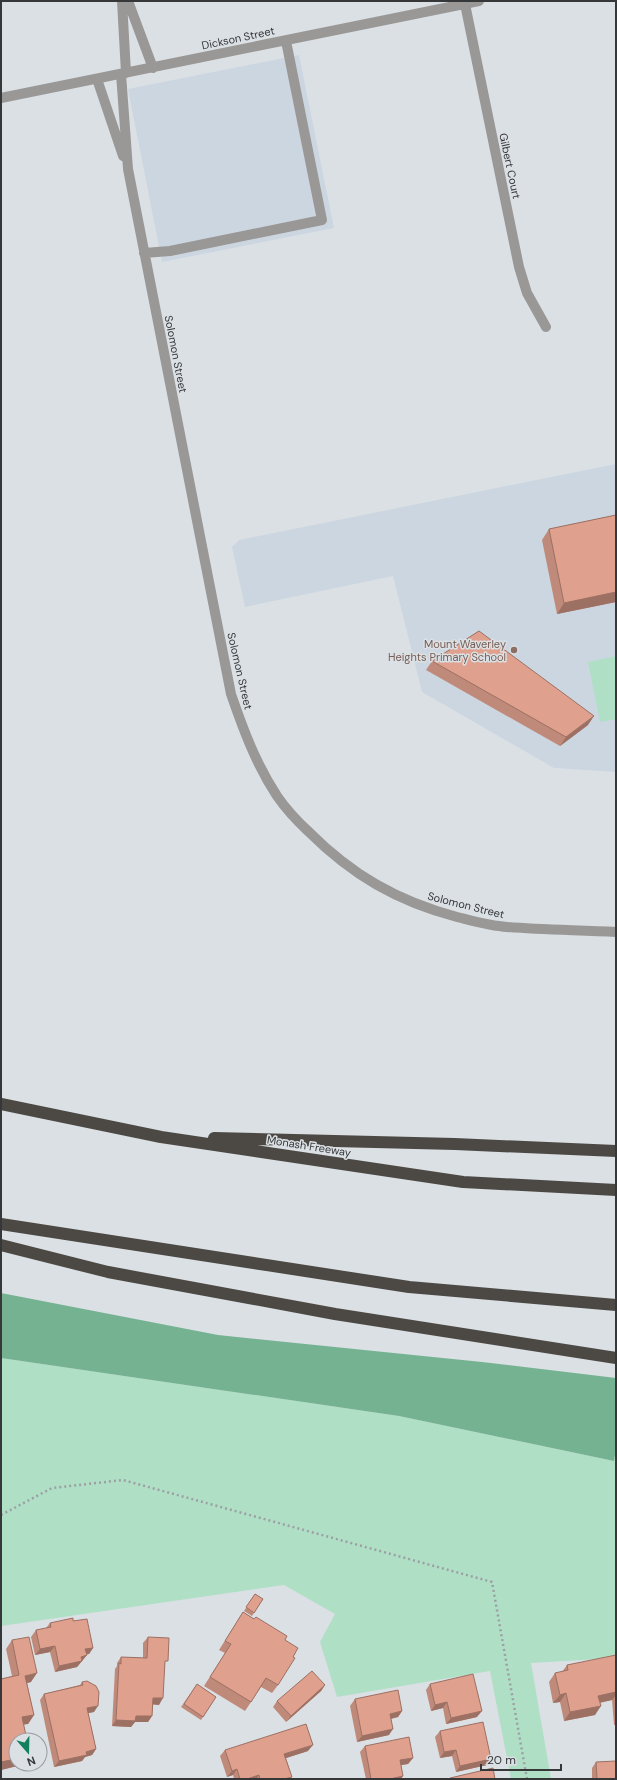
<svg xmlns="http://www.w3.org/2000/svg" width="617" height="1780" font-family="'DM Sans',sans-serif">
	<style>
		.built { fill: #ccd6e1 }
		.green { fill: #afdfc5 }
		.forest { fill: #75b292 }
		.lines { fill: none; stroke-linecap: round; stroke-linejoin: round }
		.path { stroke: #9ca0a4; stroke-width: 2.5; stroke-dasharray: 2 3; stroke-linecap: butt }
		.minor { stroke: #9a9896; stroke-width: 10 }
		.highway { stroke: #4c4944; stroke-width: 12 }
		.wall { fill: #c08a7a }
		.shaded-wall { fill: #9c7063 }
		.building { fill: #dfa08e; stroke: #9c7063 }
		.education-dot { fill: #8d6e63; stroke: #dbe0e5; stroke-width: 1.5 }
		.labels { text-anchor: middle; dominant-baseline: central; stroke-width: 3; stroke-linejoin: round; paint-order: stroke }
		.street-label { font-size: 11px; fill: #353739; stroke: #dbe0e5 }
		.education-label { font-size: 11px; fill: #785e54; stroke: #dbe0e5; text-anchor: end }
	</style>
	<rect width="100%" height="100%" fill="#dbe0e5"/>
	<!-- built -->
	<path class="built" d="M299 55 334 228 162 262 128 89Z
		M616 464V772L554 768 422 692 393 576 245 607 232 547 239 540Z"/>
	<!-- green -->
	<path class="green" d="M616 656V719L600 722 588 662Z
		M1 1358 399 1416 614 1461 616 1448V1658L531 1663 551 1779H511L490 1671 337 1697 320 1642 335 1614 284 1585 1 1626Z"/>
	<!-- forest -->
	<path class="forest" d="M1 1293 218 1335 482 1362 616 1378V1448L614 1461 399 1416 1 1358Z"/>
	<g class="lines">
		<!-- path -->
		<path class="path" d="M1 1515 52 1488 123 1480 492 1582 527 1779"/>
		<!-- minor -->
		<path class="minor" d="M122 1 126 73
			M128 1 153 68
			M465 4 519 267 527 293 546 327
			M121 74 128 169 231 694C243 729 256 764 277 796 286 809 297 821 309 832 352 875 397 901 457 917 473 921 490 926 507 927 543 930 580 930 616 932
			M97 79 123 156
			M1 98 479 1
			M144 253 170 251 322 220 286 41"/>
		<!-- highway -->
		<path class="highway" d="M1 1104 161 1137 463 1182 616 1190
			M214 1138 455 1144 616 1151
			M1 1224 409 1287 616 1305
			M1 1245 108 1272 335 1314 616 1358"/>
	</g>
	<!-- wall -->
	<path class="wall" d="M616 515V602L557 614 542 540 549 529Z
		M432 661 588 725 560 746 426 670Z
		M255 1594 263 1599 252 1616 244 1611Z
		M243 1612 285 1640 293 1657 278 1685 272 1693 261 1687 245 1711 204 1686 225 1653 219 1650Z
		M73 1621 93 1648 89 1654H86L87 1655 77 1667 55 1672 50 1652 35 1655 31 1637 36 1630 46 1628 50 1623Z
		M148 1637 165 1666 159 1705 153 1704 152 1716 148 1722H135L131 1727 112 1726 115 1669 117 1666V1663L121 1657 143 1658V1643Z
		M12 1640 31 1682 27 1683 34 1715 28 1724H24L16 1764H25L1 1770V1679L12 1676 6 1649Z
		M616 1657V1725H614L612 1700 600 1703 595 1715 564 1721 560 1702 553 1703 549 1682 555 1673 562 1672 567 1665Z
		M82 1682 94 1712 88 1713 96 1749 92 1755 85 1757 82 1761 54 1767 40 1700 44 1694 80 1685Z
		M197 1684 216 1697 201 1720 181 1707Z
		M430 1684 477 1717 446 1724 443 1708 431 1711 426 1690Z
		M325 1685 321 1691 286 1722 273 1707 277 1701Z
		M355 1699 402 1711 398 1717 391 1719 389 1735 357 1742 350 1706Z
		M440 1731 491 1759 487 1765 456 1772 452 1756 440 1758 435 1737Z
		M365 1746 413 1758 408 1764 401 1765 403 1776 401 1779H366L360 1752Z
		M225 1750 308 1751 286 1758 292 1777 290 1779H234L233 1775 227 1777 220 1756Z
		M596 1762 616 1779H592V1768Z"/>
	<!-- shaded-wall -->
	<path class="shaded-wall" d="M616 592V602L557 614 564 603Z
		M594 716 588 725 560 746 566 737Z
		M55 1646 50 1652 35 1655 40 1649Z
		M93 1648 89 1654 81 1655 85 1649Z
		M87 1655 77 1667 55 1672 59 1666 81 1657Z
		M37 1673 31 1682 19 1685 25 1676Z
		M325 1685 321 1691 286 1722 291 1716Z
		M616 1692V1695L612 1700 592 1704 598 1696Z
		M566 1693 560 1702 553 1703 560 1695Z
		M153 1698H163L159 1705 148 1704Z
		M447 1702 443 1708 431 1711 435 1705Z
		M98 1706 94 1712 83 1714 87 1708Z
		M601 1706 595 1715 564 1721 570 1712Z
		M402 1711 398 1717 385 1720 390 1714Z
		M482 1711 477 1717 446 1724 451 1718Z
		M34 1715 28 1724 16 1726 22 1717Z
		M136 1716H152L148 1722H135L131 1727 112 1726 116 1720Z
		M393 1729 389 1735 357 1742 362 1736Z
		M313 1745 308 1751 280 1760 284 1754Z
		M96 1749 92 1755 85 1757 82 1761 54 1767 59 1761 86 1752Z
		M456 1750 452 1756 440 1758 444 1752Z
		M413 1758 408 1764 395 1766 400 1760Z
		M16 1759V1764H25L1 1770V1762Z
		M491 1759 487 1765 456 1772 460 1766Z
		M237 1769 233 1775 227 1777 232 1771Z
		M259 1775 256 1779H247Z
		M403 1776 401 1779H390Z"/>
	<!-- building -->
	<path class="building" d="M616 515V592L564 603 549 529Z
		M479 631 594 716 566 737 432 661Z
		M255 1594 263 1599 254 1613 246 1607Z
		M243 1612 254 1619 256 1617 287 1636 285 1640 298 1648 293 1657 295 1658 278 1685 266 1678 251 1702 210 1677 231 1644 225 1641Z
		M73 1618V1621L87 1619 93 1648 85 1649 87 1655 81 1657 82 1661 59 1666 55 1646 40 1649 36 1630 51 1627 50 1623Z
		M29 1637 37 1673 25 1676 34 1715 22 1717 27 1740H16V1759L1 1762V1679L19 1675 12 1640Z
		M148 1637 169 1638 168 1661H165L163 1698H153L152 1716H136L135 1721 116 1720 119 1663 121 1664V1657L147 1658Z
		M616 1655V1692L598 1696 601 1706 570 1712 566 1693 560 1695 555 1673 568 1670 567 1665Z
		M312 1671 325 1685 291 1716 277 1701Z
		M473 1674 482 1711 451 1718 447 1702 435 1705 430 1684Z
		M87 1681 96 1686 99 1692 98 1706 87 1708 96 1749 86 1752 87 1755 59 1761 44 1694 83 1685 82 1682Z
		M197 1684 216 1697 203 1717 184 1704Z
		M398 1690 402 1711 390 1714 393 1729 362 1736 355 1699Z
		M483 1722 491 1759 460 1766 456 1750 444 1752 440 1731Z
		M306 1724 313 1745 284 1754 292 1777 284 1779H260L259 1775 247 1779H240L237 1769 232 1771 225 1750Z
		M409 1737 413 1758 400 1760 403 1776 390 1779H371L365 1746Z
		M616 1761V1779H597L596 1762Z
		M493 1768 495 1779H450V1778Z"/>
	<!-- markers -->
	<circle class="education-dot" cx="514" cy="650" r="4"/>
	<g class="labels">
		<!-- street labels -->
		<g class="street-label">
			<text transform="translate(238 38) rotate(-12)">Dickson Street</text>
			<text transform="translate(510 166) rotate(78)">Gilbert Court</text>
			<text transform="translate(176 354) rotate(79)">Solomon Street</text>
			<text transform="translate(240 671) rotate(77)">Solomon Street</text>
			<text transform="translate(466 905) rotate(14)">Solomon Street</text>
			<text transform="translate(309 1146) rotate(9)">Monash Freeway</text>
		</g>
		<!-- education labels -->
		<g class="education-label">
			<text x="506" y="644">Mount Waverley<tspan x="506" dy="13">Heights Primary School</tspan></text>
		</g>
	</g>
	<!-- border -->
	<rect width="617" height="1780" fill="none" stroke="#353739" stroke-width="4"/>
	<!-- north arrow -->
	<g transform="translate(28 1752) rotate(160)"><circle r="19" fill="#dbe0e5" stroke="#999ca0"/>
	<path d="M0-3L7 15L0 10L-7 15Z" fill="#12805c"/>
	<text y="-6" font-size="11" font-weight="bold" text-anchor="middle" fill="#353739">N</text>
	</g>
	<!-- scale -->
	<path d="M481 1764v6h80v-6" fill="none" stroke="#353739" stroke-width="2"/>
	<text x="487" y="1764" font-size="12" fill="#353739" stroke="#dbe0e5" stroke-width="3" paint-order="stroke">20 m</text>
</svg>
